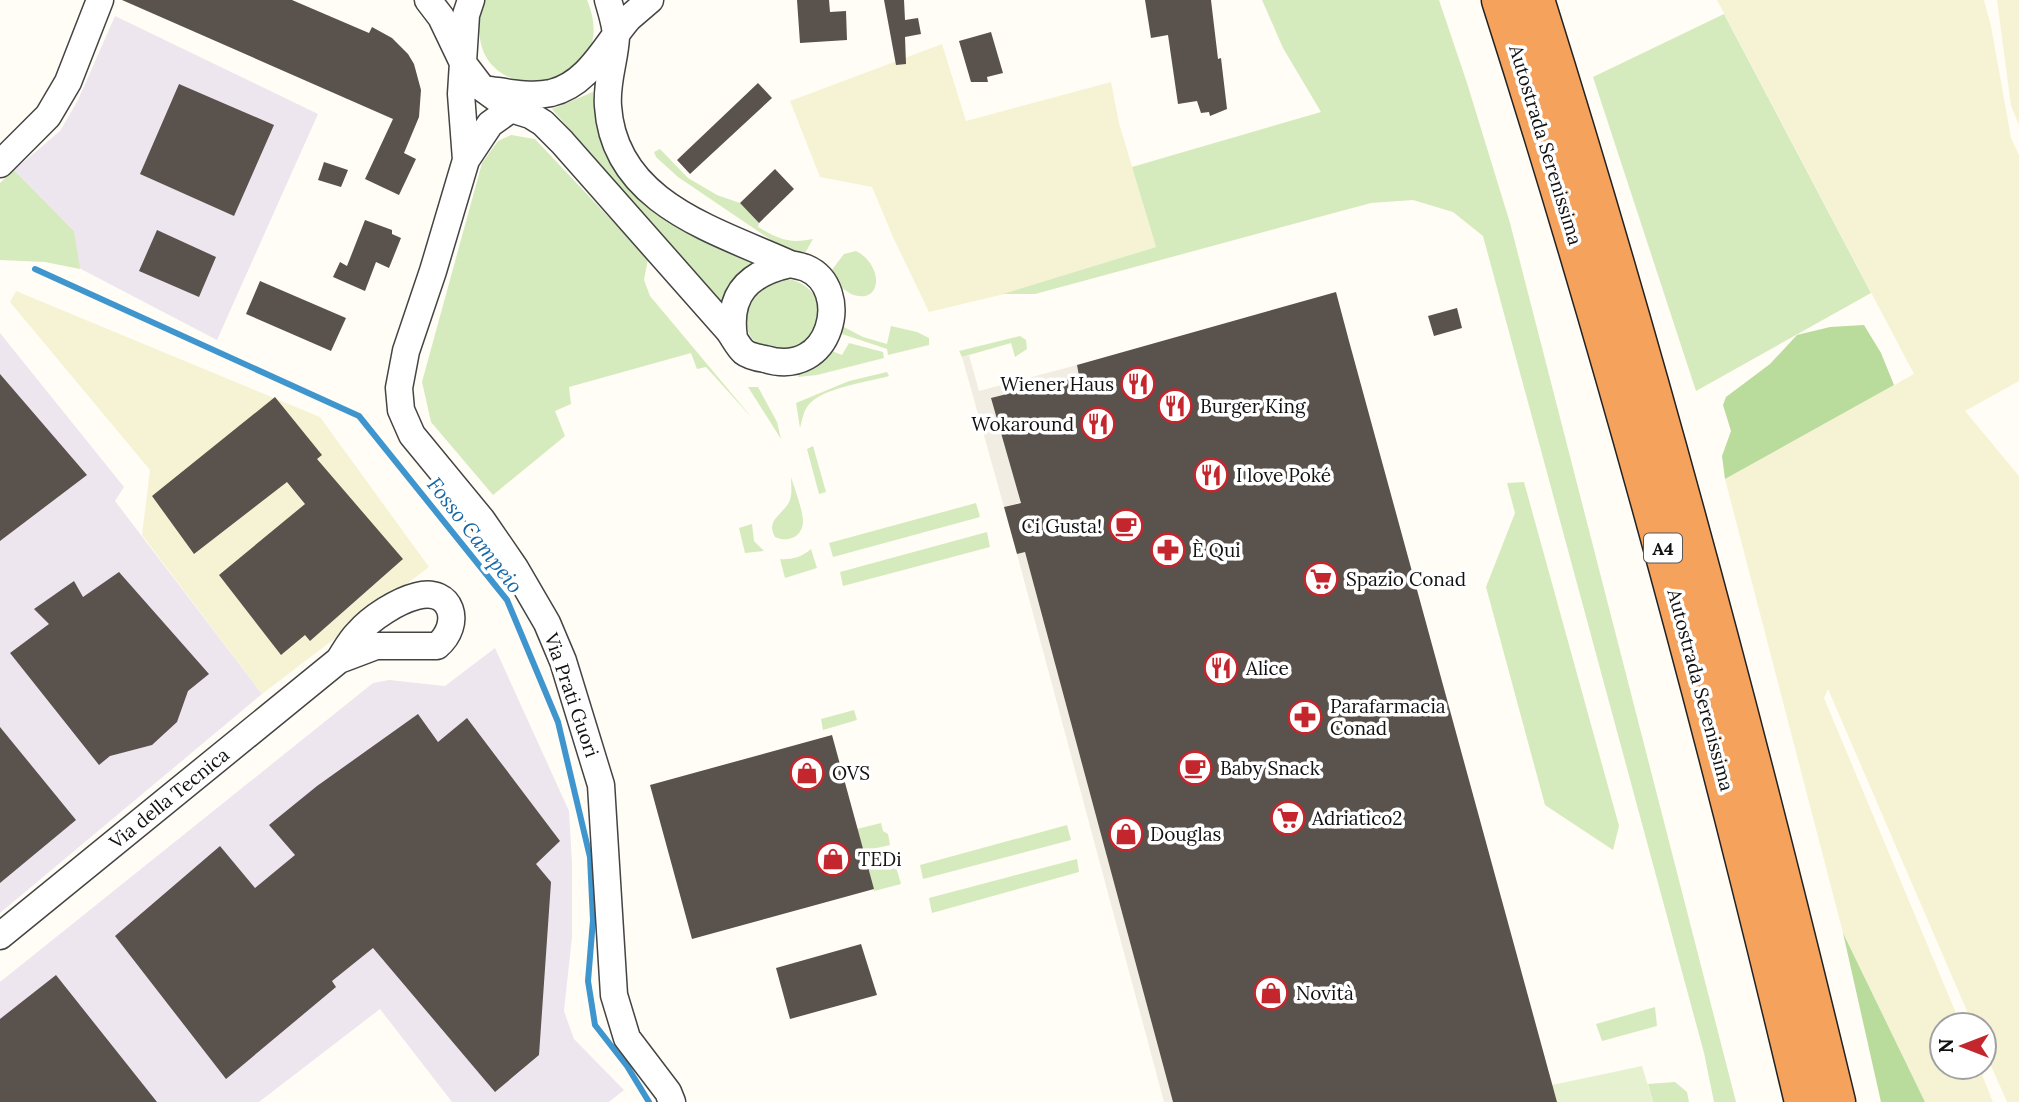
<svg xmlns="http://www.w3.org/2000/svg" width="2019" height="1102" font-family="Lora,serif">
	<style>
		.industrial { fill: #eee6ef }
		.farmland { fill: #f6f3d4 }
		.green { fill: #d5ebbd }
		.forest { fill: #b9dc9c }
		.pitch { fill: #e6f2cf }
		.plaza { fill: #f1ede2 }
		.lines { fill: none; stroke-linecap: round; stroke-linejoin: round }
		.stream { stroke: #3f96cf; stroke-width: 6 }
		.building { fill: #5a524d }
		.minor-casing { stroke: #444; stroke-width: 29 }
		.highway-casing { stroke: #222; stroke-width: 41 }
		.minor { stroke: #fff; stroke-width: 26 }
		.highway { stroke: #f5a25d; stroke-width: 38 }
		.labels { text-anchor: middle; dominant-baseline: central; stroke-width: 7; stroke-linejoin: round; paint-order: stroke }
		.shield { fill: #fff; stroke: #585858; stroke-width: 2 }
		.shield-label { font-size: 18px; font-weight: bold; fill: #111 }
		.street-label { font-size: 19px; fill: #111; stroke: #fff }
		.poi-label { font-size: 19px; fill: #111; stroke: #fff; text-anchor: start }
		.water-label { font-size: 21px; font-style: italic; fill: #1768a6; stroke: #fff }
	</style>
	<rect width="100%" height="100%" fill="#fffdf5"/>
	<!-- industrial -->
	<path class="industrial" d="M115 16 318 114 217 340 77 267 74 231 14 170 60 131 78 100Z
		M0 333 124 487 115 501 262 694 0 913Z
		M495 648 569 811 572 863V937L564 1011 574 1039 624 1090 609 1102H452L380 1009 259 1102H0V982L373 683 389 680 445 686Z"/>
	<!-- farmland -->
	<path class="farmland" d="M1717 0H1984L1991 26 2011 138 2019 155V381L1965 411 2019 476V1102H2007L1984 1050V1025H1973L1828 689 1824 698 1961 1025H1942V1067H1979L1993 1102H1925L1843 933 1725 479 1914 374Z
		M1997 0H2019V125L2011 106Z
		M942 44 966 121 1111 82 1119 123 1156 247 1013 292 929 312 893 237 872 187 820 177 790 101Z
		M16 291 320 417 429 567 262 694 142 535 150 470 10 302Z"/>
	<!-- green -->
	<path class="green" d="M484 0H587C630 102 448 117 484 0Z
		M1262 0H1439L1467 83 1510 223 1736 1102H1714L1704 1053 1483 236 1453 212 1413 200 1371 203 1035 294H1003L1156 247 1132 167 1321 112 1283 48Z
		M1724 14 1871 293 1696 391 1593 77Z
		M593 92C595 106 596 121 600 134 619 209 695 233 758 262L724 308 552 109Z
		M511 135 535 139 648 259 644 280 650 296 753 419 706 367 697 369 691 353 569 387 571 404 555 411 565 436 493 495 431 422 422 382 482 163 498 141Z
		M660 149 688 178 717 195 740 203 759 223 758 227C779 239 788 244 813 239L804 255 831 271 844 254 856 251C884 265 883 306 851 294L678 177 656 157 654 152Z
		M14 170 74 231 80 269 45 262 0 260V183Z
		M777 278C809 278 829 302 815 334 812 341 801 347 794 352 753 344 742 345 748 298Z
		M842 326 863 337 887 344 891 326 917 332 929 338V345L888 355 887 349 839 333Z
		M1020 336 1026 340 1027 349 1015 357 1011 343 962 357 959 351Z
		M849 343 883 352 884 358 817 375 798 377 799 374 816 365 830 350 842 355Z
		M887 372 889 376C868 382 819 388 807 407 803 413 802 421 800 428L796 403 849 381Z
		M748 387H758L777 422 781 439Z
		M813 446 826 492 819 494 807 449Z
		M791 477C795 490 802 507 803 521 803 537 788 543 775 537 766 521 780 516 788 504 793 496 791 486 791 477Z
		M1524 482 1619 826 1613 850 1545 805 1486 587 1515 513 1507 483Z
		M976 503 980 517 833 557 829 543Z
		M752 524 754 541 764 551 745 553 739 528Z
		M987 532 990 547 843 586 840 572Z
		M811 549 817 568 785 578 780 559C792 560 802 557 811 549Z
		M854 710 857 720 823 730 821 719Z
		M881 823 883 831 888 834 890 845 863 851 857 829Z
		M1067 825 1071 840 923 879 920 865Z
		M891 850 901 884 874 891 865 856Z
		M1077 859 1079 872 932 913 929 898Z
		M1655 1007 1657 1026 1602 1041 1596 1024Z
		M1675 1082 1687 1092 1689 1102H1653L1648 1084Z"/>
	<!-- forest -->
	<path class="forest" d="M1864 325 1881 353 1894 385 1725 479 1722 456 1731 431 1723 405 1726 397 1770 364 1797 335 1830 327Z
		M1843 933 1925 1102H1881Z"/>
	<!-- pitch -->
	<path class="pitch" d="M1642 1066 1653 1102H1557L1552 1085Z"/>
	<!-- plaza -->
	<path class="plaza" d="M969 355 979 391 1077 365 1079 376 992 399 1021 502 1004 507 962 357Z
		M1025 552 1173 1102H1164L1017 554Z"/>
	<g class="lines">
		<!-- stream -->
		<path class="stream" d="M35 269 359 416 507 600 558 722 590 857 593 920 588 981 595 1025 627 1066 649 1102"/>
	</g>
	<!-- building -->
	<path class="building" d="M122 0H292L369 33 372 27 392 38 408 54 414 64 421 90 419 117 404 153 416 159 399 195 365 179 393 119Z
		M797 0H829L830 12 846 11 847 40 800 43Z
		M884 0H904L905 20 918 18 921 34 905 37 906 64 896 65Z
		M1145 0H1211L1218 59 1221 58 1227 109 1210 116 1209 112 1201 113 1197 101 1178 104 1168 35 1151 38Z
		M991 32 1003 73 987 77 988 82H971L959 41Z
		M758 83 772 98 690 174 677 160Z
		M179 84 274 125 234 216 140 174Z
		M324 162 348 170 341 187 318 180Z
		M775 169 794 189 759 223 740 203Z
		M365 220 392 230V234L401 238 389 268 376 262 365 291 333 277 340 262 347 266Z
		M157 230 216 257 199 297 139 271Z
		M260 281 346 318 331 351 246 314Z
		M1336 292 1349 341 1557 1102H1173L1025 552 1017 554 1004 507 1021 503 991 398 1079 376 1077 365Z
		M1457 308 1462 328 1434 336 1428 316Z
		M0 374 87 475 0 541Z
		M275 397 322 455 317 459 403 559 310 641 305 635 281 655 219 575 305 504 287 482 194 554 152 496Z
		M119 572 209 674 188 691 177 722 152 745 110 756 99 765 10 653 49 624 34 609 74 581 83 597Z
		M418 714 438 742 467 718 560 841 536 864 551 882 539 1055 495 1092 373 948 332 981 336 987 226 1079 115 936 220 846 255 888 295 855 269 825 317 786Z
		M0 727 76 820 0 883Z
		M832 735 874 889 692 939 650 785Z
		M861 944 877 995 790 1019 776 968Z
		M56 975 157 1102H0V1019Z"/>
	<g class="lines">
		<defs>
			<path id="minor" d="M428 0 441 17 463 63 482 88 511 109 530 115 543 123 562 142 728 330C733 336 738 347 744 352 749 356 759 358 765 359 832 380 853 288 806 268 801 266 795 265 790 264 715 230 614 203 608 106 606 82 615 60 616 37 616 25 611 11 608 0
				M471 0 466 15 461 94 466 160 433 271 406 351 399 388 401 410 412 435 482 520 515 568 547 623 563 661 601 785 614 995 627 1038 668 1092 672 1102
				M491 90C511 93 532 97 551 93 589 84 606 44 629 18 636 12 643 6 650 0
				M466 160 490 124 511 109
				M0 164 48 116 68 82 100 0
				M734 338C727 294 749 273 790 264
				M0 936 339 660C345 651 350 641 358 633 371 618 397 601 417 596 452 587 463 624 437 646H376L339 660"/>
			<path id="highway" d="M1501 0C1617 363 1716 731 1804 1102
				M1535 0C1649 363 1747 732 1836 1102"/>
		</defs>
		<!-- minor casing -->
		<use href="#minor" class="minor-casing"/>
		<!-- highway casing -->
		<use href="#highway" class="highway-casing"/>
		<!-- minor -->
		<use href="#minor" class="minor"/>
		<!-- highway -->
		<use href="#highway" class="highway"/>
	</g>
	<!-- icons -->
	<defs>
		<symbol id="restaurant-ring" viewBox="-11 -11 22 22"><circle r="9.5" fill="#fff" stroke="#c4262e" stroke-width="1.5"/><path d="M-5-6h1v4h1v-4h1v4h1v-4h1v5L-1.5 .5V6h-2V.5L-5-1ZM5-6V6H3V1.5H1.5Q1.5-4 5-6Z" fill="#c4262e"/></symbol>
		<symbol id="cafe-ring" viewBox="-11 -11 22 22"><circle r="9.5" fill="#fff" stroke="#c4262e" stroke-width="1.5"/><path d="M-5.5-4.5H6V0H3Q3 3.5 0 3.5H-2.5Q-5.5 3.5-5.5 0ZM3-3.2v2h1.7v-2ZM-6 4.5H4V6H-6Z" fill="#c4262e"/></symbol>
		<symbol id="pharmacy-ring" viewBox="-11 -11 22 22"><circle r="9.5" fill="#fff" stroke="#c4262e" stroke-width="1.5"/><path d="M-2-6h4v4h4v4h-4v4h-4v-4h-4v-4h4Z" fill="#c4262e"/></symbol>
		<symbol id="supermarket-ring" viewBox="-11 -11 22 22"><circle r="9.5" fill="#fff" stroke="#c4262e" stroke-width="1.5"/><path d="M-6-5.5h2.5l.6 2H6L4.5 2H-2.5L-4.4-4H-6ZM-1.5 3.2a1.3 1.3 0 1 0 .1 0ZM3 3.2a1.3 1.3 0 1 0 .1 0Z" fill="#c4262e"/></symbol>
		<symbol id="shop-ring" viewBox="-11 -11 22 22"><circle r="9.5" fill="#fff" stroke="#c4262e" stroke-width="1.5"/><path d="M-5-2.5h2.3a2.7 3.5 0 0 1 5.4 0H5L5.5 6h-11ZM-1.5-2.5h3a1.5 2.3 0 0 0-3 0Z" fill="#c4262e"/></symbol>
	</defs>
	<g fill-rule="evenodd">
		<use href="#restaurant-ring" x="1119" y="365" width="38" height="38"/>
		<use href="#restaurant-ring" x="1156" y="387" width="38" height="38"/>
		<use href="#restaurant-ring" x="1079" y="405" width="38" height="38"/>
		<use href="#restaurant-ring" x="1192" y="456" width="38" height="38"/>
		<use href="#cafe-ring" x="1107" y="507" width="38" height="38"/>
		<use href="#pharmacy-ring" x="1149" y="531" width="38" height="38"/>
		<use href="#supermarket-ring" x="1302" y="560" width="38" height="38"/>
		<use href="#restaurant-ring" x="1202" y="649" width="38" height="38"/>
		<use href="#pharmacy-ring" x="1286" y="698" width="38" height="38"/>
		<use href="#cafe-ring" x="1176" y="749" width="38" height="38"/>
		<use href="#shop-ring" x="788" y="754" width="38" height="38"/>
		<use href="#supermarket-ring" x="1269" y="799" width="38" height="38"/>
		<use href="#shop-ring" x="1107" y="815" width="38" height="38"/>
		<use href="#shop-ring" x="814" y="840" width="38" height="38"/>
		<use href="#shop-ring" x="1252" y="974" width="38" height="38"/>
	</g>
	<g class="labels">
		<!-- shield labels -->
		<rect class="shield" x="1644" y="533.5" width="38" height="29" rx="5"/>
		<g class="shield-label">
			<text x="1663" y="548">A4</text>
		</g>
		<!-- street labels -->
		<g class="street-label">
			<text transform="translate(1546 145) rotate(73)">Autostrada Serenissima</text>
			<text transform="translate(1701 690) rotate(75)">Autostrada Serenissima</text>
			<text transform="translate(572 695) rotate(71)">Via Prati Guori</text>
			<text transform="translate(169 798) rotate(-39)">Via della Tecnica</text>
		</g>
		<!-- poi labels -->
		<g class="poi-label">
			<text x="1114" y="384" text-anchor="end">Wiener Haus</text>
			<text x="1200" y="406">Burger King</text>
			<text x="1074" y="424" text-anchor="end">Wokaround</text>
			<text x="1236" y="475">I love Poké</text>
			<text x="1102" y="526" text-anchor="end">Ci Gusta!</text>
			<text x="1192" y="550">È Qui</text>
			<text x="1346" y="579">Spazio Conad</text>
			<text x="1246" y="668">Alice</text>
			<text x="1330" y="706">Parafarmacia<tspan x="1330" dy="22">Conad</tspan></text>
			<text x="1220" y="768">Baby Snack</text>
			<text x="832" y="773">OVS</text>
			<text x="1312" y="818">Adriatico2</text>
			<text x="1150" y="834">Douglas</text>
			<text x="858" y="859">TEDi</text>
			<text x="1296" y="993">Novità</text>
		</g>
		<!-- water labels -->
		<g class="water-label">
			<text transform="translate(475 535) rotate(52)">Fosso Campeio</text>
		</g>
	</g>
	<!-- north arrow -->
	<g transform="translate(1963 1046) rotate(270)"><circle r="33" fill="#ffffff" stroke="#a0a0a0" stroke-width="2"/>
	<path d="M0-5L12 26L0 18L-12 26Z" fill="#c4262e"/>
	<text y="-10" font-size="19" font-weight="bold" text-anchor="middle" fill="#111111">N</text>
	</g>
</svg>
